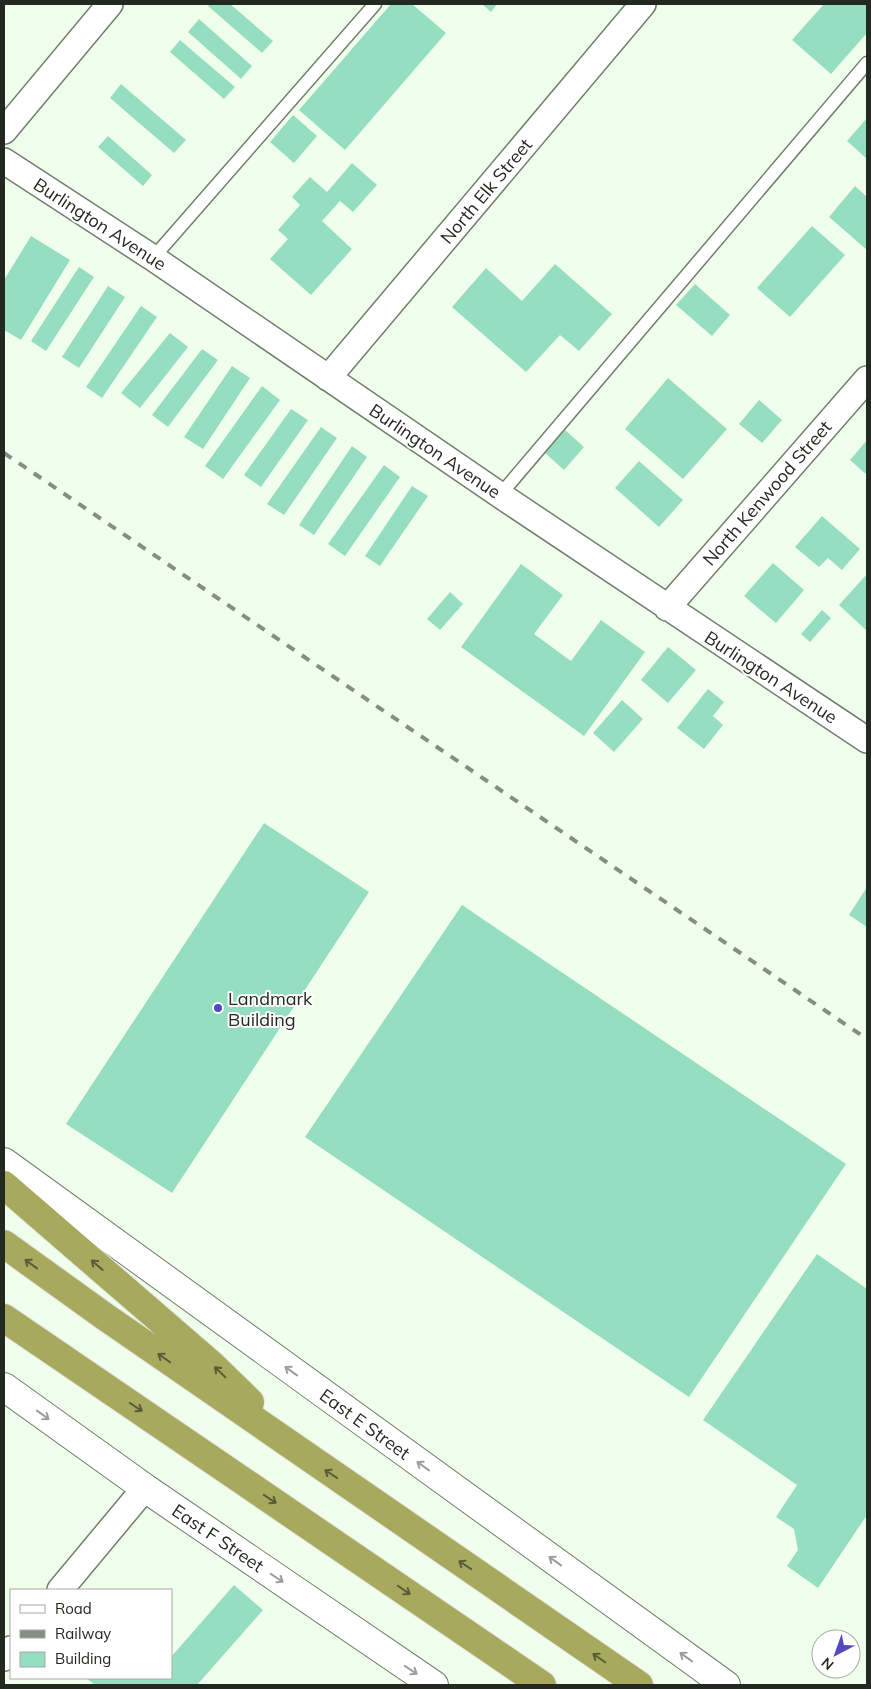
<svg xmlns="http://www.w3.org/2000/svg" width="871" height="1689" font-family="Mulish,sans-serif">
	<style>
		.building { fill: #95dec1 }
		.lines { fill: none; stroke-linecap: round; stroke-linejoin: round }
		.lane-casing { stroke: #70806c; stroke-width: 15 }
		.street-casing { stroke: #70806c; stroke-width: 28 }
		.secondary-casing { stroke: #70806c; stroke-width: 30 }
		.highway-casing { stroke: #e5e5e4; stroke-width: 30 }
		.lane { stroke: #fff; stroke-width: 12 }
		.street { stroke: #fff; stroke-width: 25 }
		.secondary { stroke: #fff; stroke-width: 28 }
		.highway { stroke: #a7aa5d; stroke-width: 28 }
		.rail { stroke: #848e81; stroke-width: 4; stroke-dasharray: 9 9; stroke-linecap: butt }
		.oneway { stroke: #585d39 }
		.oneway2 { stroke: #9c9f9b }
		.poi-dot { fill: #5448c0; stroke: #fff; stroke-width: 2 }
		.labels { text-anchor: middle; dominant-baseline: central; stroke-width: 4; stroke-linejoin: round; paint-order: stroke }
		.street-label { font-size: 18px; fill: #232921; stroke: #fff }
		.poi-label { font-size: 18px; fill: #232921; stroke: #fff; text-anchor: start }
	</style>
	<rect width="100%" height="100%" fill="#f0feec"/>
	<!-- building -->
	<path class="building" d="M210 4H230L273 41 262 53 208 6Z
		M391 4H412L446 33 345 150 299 110Z
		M482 4H497L491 12Z
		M824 4H867V33L831 74 792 40Z
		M199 19 252 66 241 79 188 32Z
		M180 40 235 87 224 99 170 52Z
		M121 84 186 140 174 153 110 98Z
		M293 115 317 136 294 163 270 142Z
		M867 118V159L847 141Z
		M108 136 152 175 143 186 98 147Z
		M352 163 377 185 353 212 340 201 322 221 352 249 311 295 270 259 288 239 278 230 300 205 292 197 310 177 327 192Z
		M855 186 867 197V250L829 217Z
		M812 226 845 255 790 317 757 288Z
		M31 236 70 260 21 340 4 330V280Z
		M555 264 612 314 579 351 560 335 526 372 452 307 486 268 522 301Z
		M79 267 94 277 46 351 31 341Z
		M695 284 730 315 712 336 676 305Z
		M108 286 125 297 79 368 62 357Z
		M141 306 157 317 102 398 86 387Z
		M170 333 188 347 140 408 121 393Z
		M202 349 218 360 168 427 152 415Z
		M232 366 250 378 203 449 184 437Z
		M668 378 727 429 683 479 625 429Z
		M262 386 280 400 223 479 205 466Z
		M759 400 782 420 762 443 739 424Z
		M291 409 308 420 261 487 244 475Z
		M321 427 337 438 284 515 267 504Z
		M565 430 584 447 564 470 545 453Z
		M867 440V475L850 460Z
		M352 446 367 457 314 535 299 525Z
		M639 461 683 500 659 527 615 488Z
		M384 465 400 477 345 556 328 544Z
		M412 486 428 496 380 566 365 556Z
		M822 516 860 549 842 570 828 558 819 567 795 547Z
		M773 563 804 590 776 623 744 596Z
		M521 564 563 595 534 634 571 661 601 620 645 652 584 736 461 647Z
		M867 574V631L839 605Z
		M450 592 463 604 440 630 427 619Z
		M822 610 831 618 810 642 801 634Z
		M668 647 696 670 668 703 641 680Z
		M708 689 724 702 713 716 723 725 704 749 677 728Z
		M622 700 643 719 614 752 593 733Z
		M264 823 369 892 172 1193 66 1124Z
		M867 887V927L849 915Z
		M462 905 846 1164 689 1397 305 1137Z
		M817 1254 867 1289V1515L818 1588 787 1566 798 1550 794 1529 776 1517 797 1485 703 1420Z
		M234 1585 263 1610 197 1685H95L86 1678H171V1657Z"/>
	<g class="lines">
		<defs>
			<path id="lane" d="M153 258 375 4
				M500 495 867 63"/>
			<path id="street" d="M4 131 110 4
				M4 161 153 258 500 495 867 740
				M328 378 643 4
				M667 608 867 379
				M60 1590 145 1488
				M4 1658 11 1649"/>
			<path id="secondary" d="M4 1162 726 1685
				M4 1387 145 1488 434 1685"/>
			<path id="highway" d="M4 1185 211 1364 250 1402
				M4 1244 104 1316 639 1685
				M4 1318 542 1685"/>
		</defs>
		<!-- lane casing -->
		<use href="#lane" class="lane-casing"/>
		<!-- street casing -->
		<use href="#street" class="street-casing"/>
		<!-- secondary casing -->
		<use href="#secondary" class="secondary-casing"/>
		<!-- highway casing -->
		<use href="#highway" class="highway-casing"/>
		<!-- lane -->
		<use href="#lane" class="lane"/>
		<!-- street -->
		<use href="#street" class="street"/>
		<!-- secondary -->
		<use href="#secondary" class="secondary"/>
		<!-- highway -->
		<use href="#highway" class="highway"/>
		<!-- rail -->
		<path class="rail" d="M4 453 867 1039"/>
	</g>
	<!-- one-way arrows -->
	<defs><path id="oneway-shaft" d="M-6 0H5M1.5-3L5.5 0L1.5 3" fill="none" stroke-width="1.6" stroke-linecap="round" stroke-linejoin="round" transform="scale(1.25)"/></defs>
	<g class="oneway">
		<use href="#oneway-shaft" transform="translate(31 1264) rotate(-144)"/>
		<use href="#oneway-shaft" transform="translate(97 1265) rotate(-139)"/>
		<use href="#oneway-shaft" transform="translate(164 1358) rotate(-145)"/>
		<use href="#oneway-shaft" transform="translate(220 1372) rotate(-136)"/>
		<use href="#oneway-shaft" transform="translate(136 1407) rotate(34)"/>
		<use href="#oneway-shaft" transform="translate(331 1474) rotate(-146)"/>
		<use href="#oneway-shaft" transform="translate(270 1499) rotate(34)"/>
		<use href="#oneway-shaft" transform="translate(465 1565) rotate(-146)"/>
		<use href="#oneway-shaft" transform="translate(404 1590) rotate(35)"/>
		<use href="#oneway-shaft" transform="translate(599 1658) rotate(-145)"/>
	</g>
	<g class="oneway2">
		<use href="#oneway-shaft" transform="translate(291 1371) rotate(-144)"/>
		<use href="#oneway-shaft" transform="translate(43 1415) rotate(36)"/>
		<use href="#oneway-shaft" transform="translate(423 1466) rotate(-144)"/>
		<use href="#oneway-shaft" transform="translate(555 1561) rotate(-144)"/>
		<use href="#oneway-shaft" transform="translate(277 1578) rotate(34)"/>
		<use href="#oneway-shaft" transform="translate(686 1657) rotate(-144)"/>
		<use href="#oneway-shaft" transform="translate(411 1670) rotate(34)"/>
	</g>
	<!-- markers -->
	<circle class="poi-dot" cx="218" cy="1008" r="5"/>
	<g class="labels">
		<!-- street labels -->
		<g class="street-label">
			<text transform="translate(486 191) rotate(-50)">North Elk Street</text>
			<text transform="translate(100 224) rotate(33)">Burlington Avenue</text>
			<text transform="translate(435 451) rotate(34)">Burlington Avenue</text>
			<text transform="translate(767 493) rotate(-49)">North Kenwood Street</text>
			<text transform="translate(771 677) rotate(33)">Burlington Avenue</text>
			<text transform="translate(365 1424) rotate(36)">East E Street</text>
			<text transform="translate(218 1538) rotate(34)">East F Street</text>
		</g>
		<!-- poi labels -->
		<g class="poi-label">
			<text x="228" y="998">Landmark<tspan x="228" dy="21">Building</tspan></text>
		</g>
	</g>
	<!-- border -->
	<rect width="871" height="1689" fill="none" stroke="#232921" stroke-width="10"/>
	<!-- legend -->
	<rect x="10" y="1589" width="162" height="90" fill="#ffffff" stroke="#a7a9a6"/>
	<rect x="20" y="1605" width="25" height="8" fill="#ffffff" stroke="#a7a9a6"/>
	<text x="55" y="1614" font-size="15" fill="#232921">Road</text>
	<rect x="20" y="1630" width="25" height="8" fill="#848e81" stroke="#a7a9a6"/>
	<text x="55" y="1639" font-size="15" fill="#232921">Railway</text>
	<rect x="20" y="1652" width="25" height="15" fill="#95dec1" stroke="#a7a9a6"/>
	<text x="55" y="1664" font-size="15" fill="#232921">Building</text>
	<!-- north arrow -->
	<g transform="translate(836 1654) rotate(221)"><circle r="24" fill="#ffffff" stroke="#a7a9a6"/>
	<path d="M0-4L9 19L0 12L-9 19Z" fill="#5448c0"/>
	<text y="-8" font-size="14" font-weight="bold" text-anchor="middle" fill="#232921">N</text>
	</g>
</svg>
